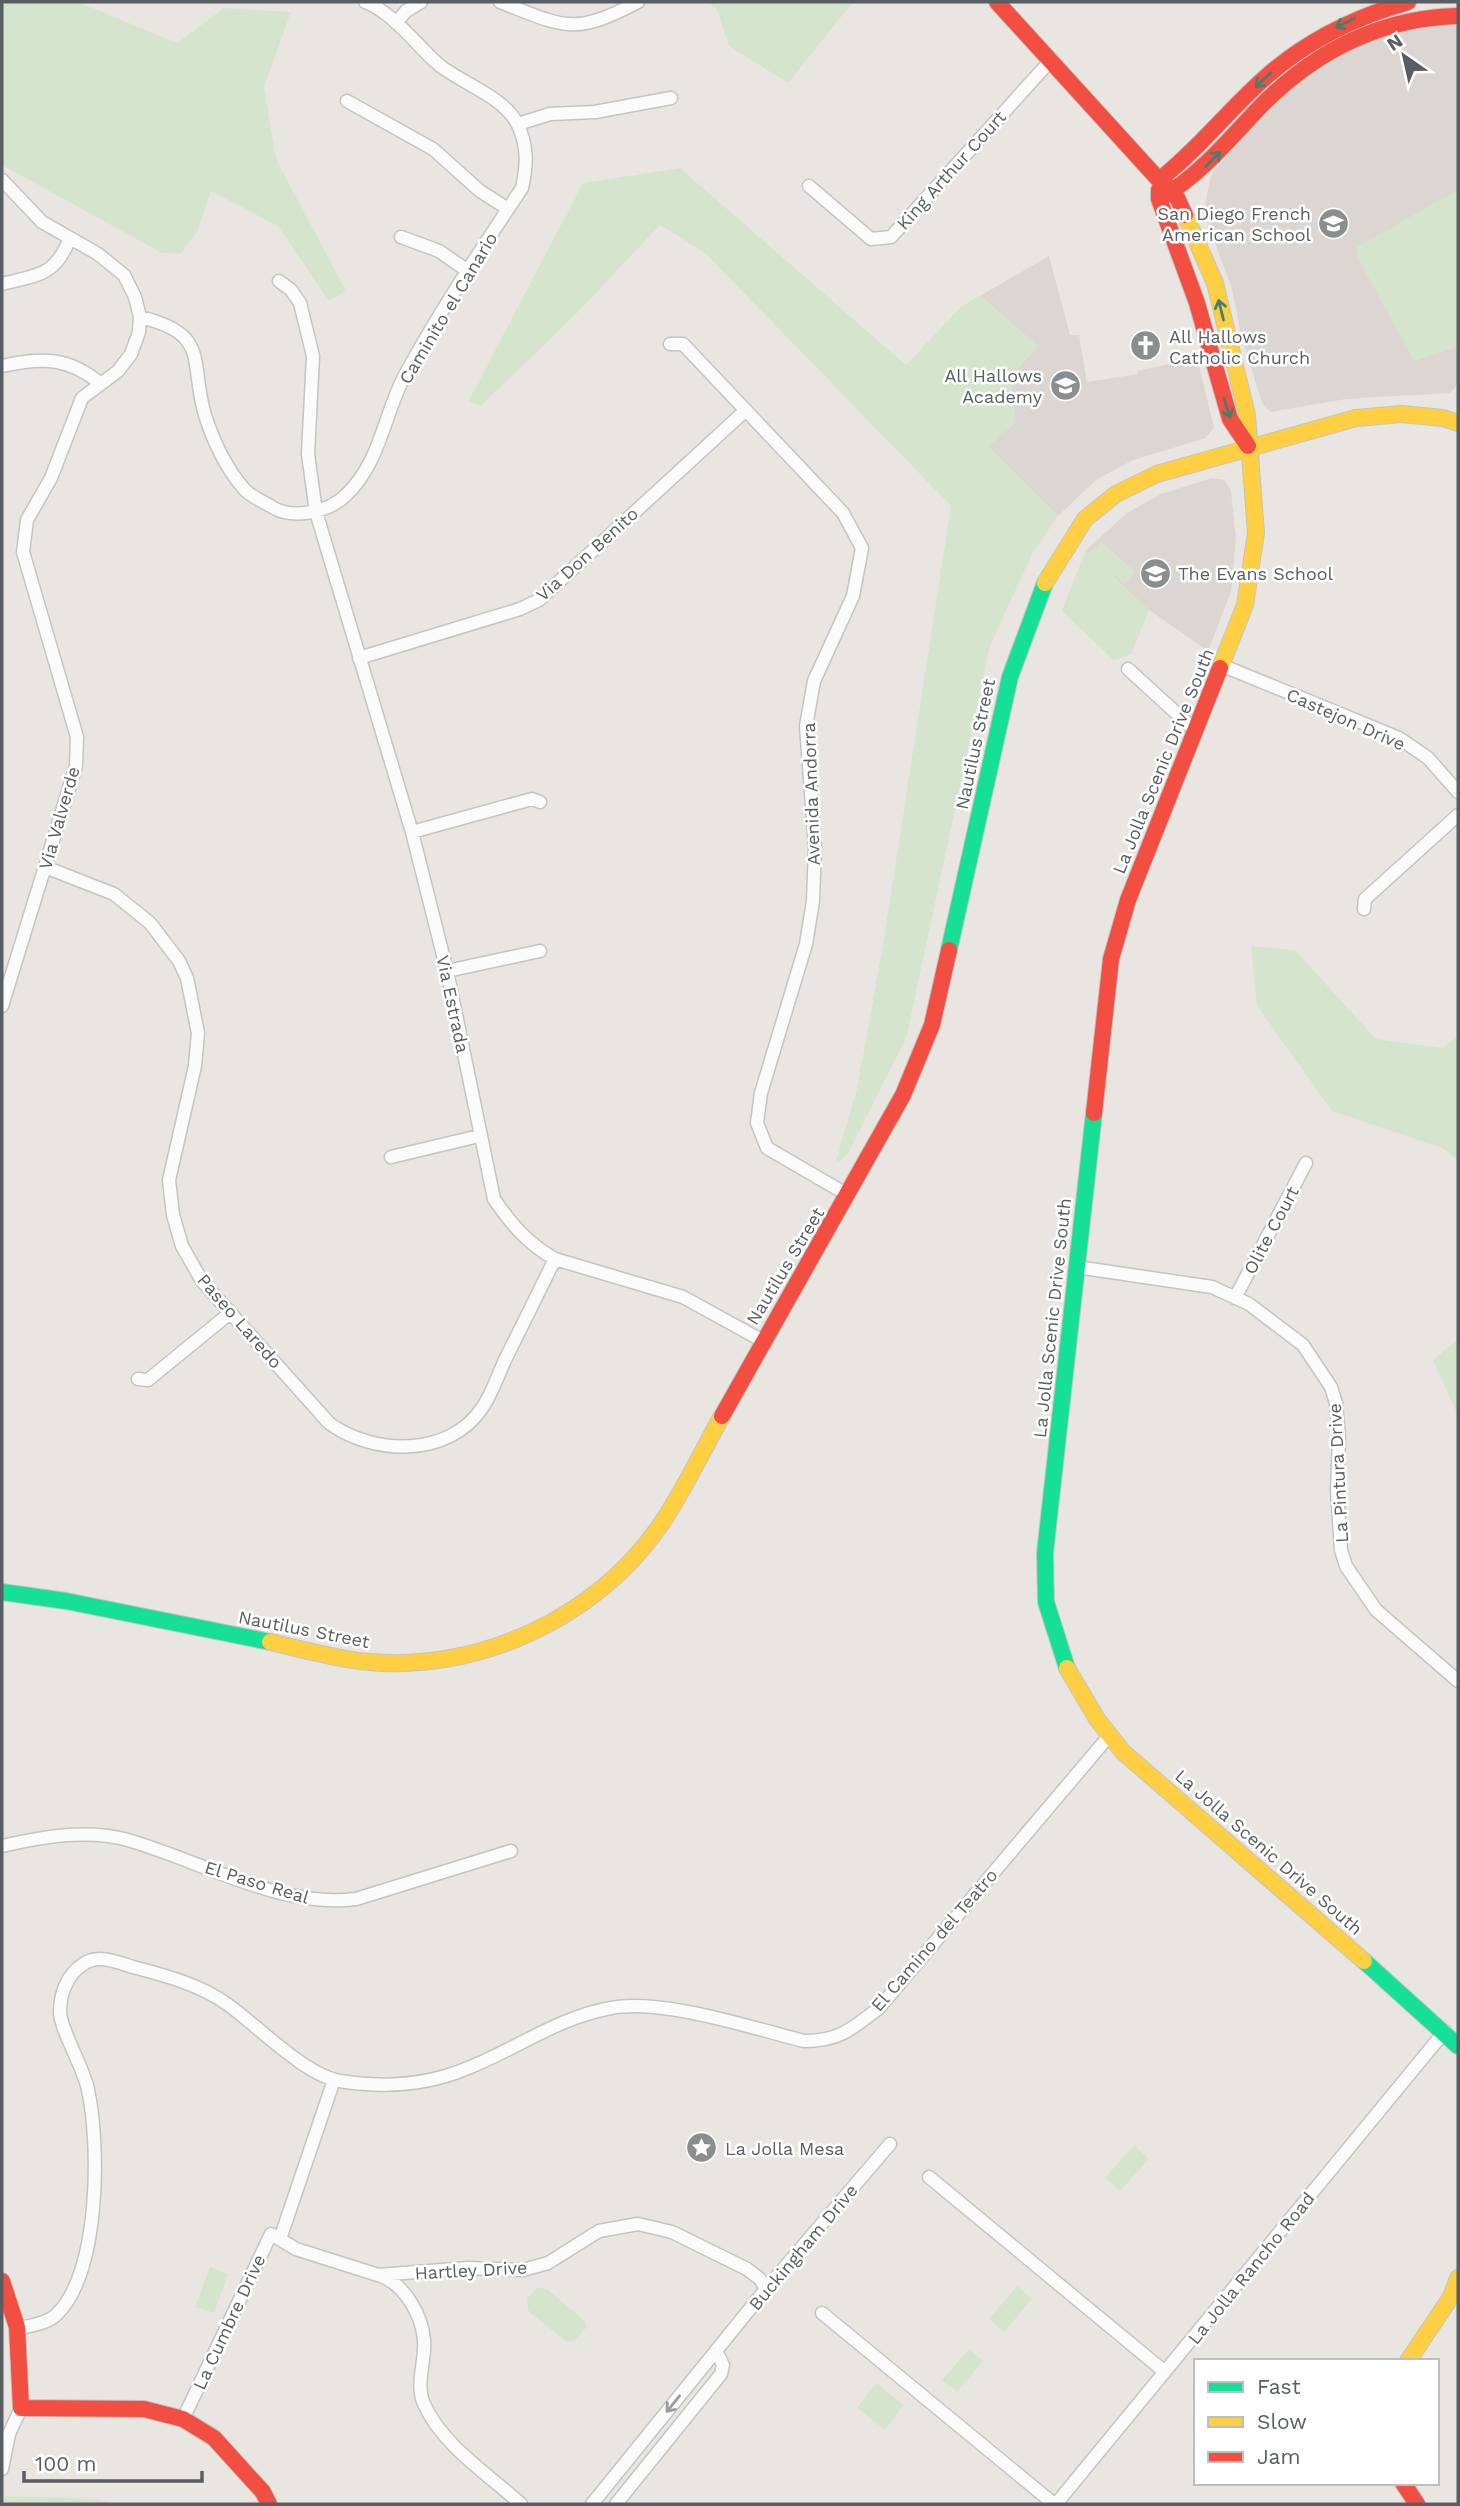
<svg xmlns="http://www.w3.org/2000/svg" width="1460" height="2506" font-family="'Work Sans',sans-serif">
	<style>
		.education { fill: #dbd6d1 }
		.grass { fill: #d5e5cd }
		.lines { fill: none; stroke-linecap: round; stroke-linejoin: round }
		.street-casing { stroke: #c4c4c3; stroke-width: 15 }
		.fast-casing { stroke: #c4c4c3; stroke-width: 18 }
		.slow-casing { stroke: #c4c4c3; stroke-width: 18 }
		.jam-casing { stroke: #c4c4c3; stroke-width: 18 }
		.street { stroke: #fcfbfb; stroke-width: 12 }
		.fast { stroke: #16e098; stroke-width: 16 }
		.slow { stroke: #ffcf43; stroke-width: 16 }
		.jam { stroke: #f24e42; stroke-width: 16 }
		.oneway { stroke: #487e6f }
		.oneway2 { stroke: #9a9d9f }
		.labels { text-anchor: middle; dominant-baseline: central; stroke-width: 5; stroke-linejoin: round; paint-order: stroke }
		.street-label { font-size: 18px; fill: #585e61; stroke: #fff }
		.poi-label { font-size: 18px; fill: #585e61; stroke: #fff; text-anchor: start }
	</style>
	<rect width="100%" height="100%" fill="#e9e6e2"/>
	<!-- education -->
	<path class="education" d="M1439 25 1458 26V384L1450 393 1346 399 1270 412 1262 403 1241 335 1232 289 1215 243 1205 203 1212 173 1275 100 1333 52 1387 30Z
		M1049 256 1070 335H1079L1087 382 1138 374V371L1197 358 1214 427 1206 438 1133 460 1096 480 1058 516 906 366 961 307Z
		M1212 478 1225 480 1231 491 1236 539 1231 592 1208 651 1149 610 1131 654 1114 660 1062 611 1086 550 1127 513 1161 494Z"/>
	<!-- grass -->
	<path class="grass" d="M2 2H78L177 43 224 8 291 12 264 87 276 159 346 291 329 301 278 226 211 191 198 230 180 254 162 253 2 165Z
		M705 2H853L788 83 729 46 717 9Z
		M680 168 906 365 961 307 980 295 1038 346 1010 378 1016 422 988 447 1058 516 1033 552 990 646 906 1039 847 1155 835 1164 857 1089 883 945 951 506 705 253 660 225 577 313 482 405 468 402 583 183Z
		M1458 190V347L1414 361 1357 256V247Z
		M1101 542 1135 571 1125 584 1103 566 1149 610 1131 654 1114 660 1062 611 1086 550 1090 553Z
		M1251 946 1295 950 1376 1039 1443 1048 1458 1036V1160L1442 1148 1332 1111 1257 1006Z
		M1458 1339V1416L1433 1360Z
		M1134 2145 1149 2159 1120 2191 1105 2178Z
		M210 2267 228 2274 214 2313 195 2307Z
		M1017 2286 1032 2299 1004 2332 989 2319Z
		M537 2287 548 2290 585 2321 587 2327 574 2341 567 2342 529 2312 527 2299Z
		M969 2349 983 2361 957 2392 942 2380Z
		M876 2383 904 2405 885 2430 857 2408Z
		M5 2496 97 2499 116 2504H3Z"/>
	<g class="lines">
		<defs>
			<path id="street" d="M500 2C565 27 573 36 638 2
				M396 23 406 11 421 2
				M347 101 433 149 480 191 508 209
				M518 124 550 114 595 112 671 98
				M2 180 42 222 98 254 124 275 135 297 140 317 139 332 131 354 118 371 82 398 51 478 27 520 23 552 77 737 76 766 2 1006
				M809 186 871 239 891 237 1052 59
				M401 237 439 251 468 271
				M279 281 291 290 300 303 313 356 308 454 316 512 412 832 447 971 494 1199C511 1224 528 1244 555 1259L683 1297 763 1341
				M2 284C37 275 55 276 69 240
				M140 317C211 334 189 361 205 415 213 441 227 470 245 490 252 497 264 502 272 507 293 520 329 512 346 495 381 462 384 413 406 373 441 309 482 248 522 188 527 165 528 147 518 125 504 96 462 84 438 64 415 44 394 13 365 2
				M670 344H683L843 513 862 548 853 596 814 681 806 726 815 847 813 901 806 944 761 1093 757 1123 767 1148 848 1195
				M2 366C42 357 69 357 101 384
				M359 658 520 609 539 600 746 410
				M1221 665 1399 738 1428 758 1458 792
				M1128 669 1196 731
				M412 832 532 799 540 802
				M45 867 114 894 150 923 179 961 187 978 198 1033 195 1066 169 1180 173 1215 182 1246 202 1281 329 1423C372 1455 449 1458 482 1408 492 1394 498 1375 505 1360 522 1326 538 1293 555 1259
				M1364 909 1365 899 1458 815
				M447 971 540 951
				M391 1157 479 1136
				M1077 1267 1212 1287 1249 1304 1303 1345 1331 1387 1336 1403 1339 1438 1337 1490 1341 1550 1346 1566 1376 1610 1458 1681
				M1235 1298 1306 1163
				M138 1379 148 1380 230 1313
				M2 1846C41 1837 85 1829 124 1839 198 1859 279 1909 356 1899L511 1851
				M929 2177 1165 2372
				M280 2239 334 2080
				M381 2276C404 2284 422 2315 424 2340 426 2360 415 2384 424 2404 442 2445 489 2475 521 2504
				M822 2313 1054 2504
				M19 2328C31 2326 49 2323 57 2314 100 2272 100 2145 88 2090 84 2068 60 2029 60 2012 60 1994 67 1975 82 1965 97 1953 117 1962 133 1967 164 1975 201 1985 227 2004 257 2025 304 2075 340 2081 383 2088 428 2085 468 2068 516 2049 559 2017 611 2008 661 1998 752 2028 804 2041 839 2041 852 2029 879 2008L1109 1736
				M183 2419 271 2234 296 2249 378 2275 468 2268 523 2270 548 2263 599 2231 638 2224 672 2232 747 2269 760 2279 766 2289
				M2 2469 9 2434 21 2408
				M592 2504 766 2289 890 2144
				M616 2504 721 2374 723 2365 716 2351
				M1056 2504 1445 2031"/>
			<path id="fast" d="M949 950 1010 677 1045 583
				M2 1592 66 1601 270 1642
				M1067 1668 1046 1602 1045 1553 1094 1113
				M1364 1961 1458 2046"/>
			<path id="slow" d="M1185 215 1215 283 1247 415 1256 533 1245 605 1220 668
				M1045 583 1085 519 1116 494 1157 474 1356 418 1402 414 1443 418 1458 423
				M270 1642C302 1649 336 1659 369 1662 478 1672 596 1618 659 1527 683 1493 701 1453 722 1416
				M1067 1668 1097 1719 1123 1752 1364 1961
				M1408 2361 1451 2297 1458 2278"/>
			<path id="jam" d="M997 2 1159 180 1174 191 1185 215
				M1159 180C1199 149 1229 109 1267 76 1308 40 1355 17 1408 2
				M1159 190V199L1197 303 1230 419 1248 446
				M1159 199C1199 176 1227 142 1258 109 1313 52 1379 18 1458 16
				M1094 1113 1111 959 1128 900 1220 668
				M722 1416 903 1095 932 1025 949 950
				M2 2281 17 2327 21 2408 144 2409 183 2419 214 2438 263 2492 269 2504
				M1403 2483 1417 2504"/>
		</defs>
		<!-- street casing -->
		<use href="#street" class="street-casing"/>
		<!-- fast casing -->
		<use href="#fast" class="fast-casing"/>
		<!-- slow casing -->
		<use href="#slow" class="slow-casing"/>
		<!-- jam casing -->
		<use href="#jam" class="jam-casing"/>
		<!-- street -->
		<use href="#street" class="street"/>
		<!-- fast -->
		<use href="#fast" class="fast"/>
		<!-- slow -->
		<use href="#slow" class="slow"/>
		<!-- jam -->
		<use href="#jam" class="jam"/>
	</g>
	<!-- one-way arrows -->
	<defs><path id="oneway-shaft" d="M-6 0H5M1.5-3L5.5 0L1.5 3" fill="none" stroke-width="1.6" stroke-linecap="round" stroke-linejoin="round" transform="scale(1.75)"/></defs>
	<g class="oneway">
		<use href="#oneway-shaft" transform="translate(1345 23) rotate(155)"/>
		<use href="#oneway-shaft" transform="translate(1263 80) rotate(137)"/>
		<use href="#oneway-shaft" transform="translate(1213 159) rotate(-46)"/>
		<use href="#oneway-shaft" transform="translate(1221 310) rotate(-104)"/>
		<use href="#oneway-shaft" transform="translate(1227 408) rotate(73)"/>
	</g>
	<use class="oneway2" href="#oneway-shaft" transform="translate(673 2404) rotate(129)"/>
	<!-- icons -->
	<defs>
		<symbol id="school-disc" viewBox="-11 -11 22 22"><circle r="9.5" fill="#8b8e8e" stroke="#fff"/><path d="M0-5L7-2L0 1L-7-2ZM-4 1L0 2.5L4 1V4Q0 6-4 4Z" fill="#fff"/></symbol>
		<symbol id="church-disc" viewBox="-11 -11 22 22"><circle r="9.5" fill="#8b8e8e" stroke="#fff"/><path d="M-1.2-6h2.4v3.5h3.3v2.4h-3.3V6h-2.4V-.1h-3.3v-2.4h3.3Z" fill="#fff"/></symbol>
		<symbol id="sight-disc" viewBox="-11 -11 22 22"><circle r="9.5" fill="#8b8e8e" stroke="#fff"/><path d="M0-6L1.8-2.2L6-1.7L2.9 1.2L3.7 5.4L0 3.3L-3.7 5.4L-2.9 1.2L-6-1.7L-1.8-2.2Z" fill="#fff"/></symbol>
	</defs>
	<g fill-rule="evenodd">
		<use href="#school-disc" x="1316" y="206" width="35" height="35"/>
		<use href="#church-disc" x="1128" y="328" width="35" height="35"/>
		<use href="#school-disc" x="1048" y="368" width="35" height="35"/>
		<use href="#school-disc" x="1138" y="556" width="35" height="35"/>
		<use href="#sight-disc" x="684" y="2130" width="35" height="35"/>
	</g>
	<g class="labels">
		<!-- street labels -->
		<g class="street-label">
			<text transform="translate(951 170) rotate(-48)">King Arthur Court</text>
			<text transform="translate(448 308) rotate(-59)">Caminito el Canario</text>
			<text transform="translate(587 554) rotate(-42)">Via Don Benito</text>
			<text transform="translate(1346 719) rotate(24)">Castejon Drive</text>
			<text transform="translate(975 744) rotate(-78)">Nautilus Street</text>
			<text transform="translate(1163 761) rotate(-68)">La Jolla Scenic Drive South</text>
			<text transform="translate(811 794) rotate(-92)">Avenida Andorra</text>
			<text transform="translate(59 818) rotate(-74)">Via Valverde</text>
			<text transform="translate(453 1004) rotate(78)">Via Estrada</text>
			<text transform="translate(1271 1230) rotate(-62)">Olite Court</text>
			<text transform="translate(785 1266) rotate(-59)">Nautilus Street</text>
			<text transform="translate(1052 1318) rotate(-84)">La Jolla Scenic Drive South</text>
			<text transform="translate(240 1321) rotate(49)">Paseo Laredo</text>
			<text transform="translate(1338 1473) rotate(-93)">La Pintura Drive</text>
			<text transform="translate(304 1629) rotate(11)">Nautilus Street</text>
			<text transform="translate(1269 1852) rotate(41)">La Jolla Scenic Drive South</text>
			<text transform="translate(257 1882) rotate(17)">El Paso Real</text>
			<text transform="translate(934 1940) rotate(-49)">El Camino del Teatro</text>
			<text transform="translate(803 2247) rotate(-50)">Buckingham Drive</text>
			<text transform="translate(1251 2268) rotate(-51)">La Jolla Rancho Road</text>
			<text transform="translate(471 2270) rotate(-3)">Hartley Drive</text>
			<text transform="translate(229 2322) rotate(-65)">La Cumbre Drive</text>
		</g>
		<!-- poi labels -->
		<g class="poi-label">
			<text x="1311" y="213" text-anchor="end">San Diego French<tspan x="1311" dy="21">American School</tspan></text>
			<text x="1169" y="336">All Hallows<tspan x="1169" dy="21">Catholic Church</tspan></text>
			<text x="1042" y="375" text-anchor="end">All Hallows<tspan x="1042" dy="21">Academy</tspan></text>
			<text x="1178" y="573">The Evans School</text>
			<text x="725" y="2148">La Jolla Mesa</text>
		</g>
	</g>
	<!-- border -->
	<rect width="1460" height="2506" fill="none" stroke="#585e61" stroke-width="7"/>
	<!-- legend -->
	<rect x="1194" y="2359" width="245" height="126" fill="#ffffff" stroke="#bcbfc0" stroke-width="2"/>
	<rect x="1208" y="2382" width="35" height="10" fill="#16e098" stroke="#bcbfc0" stroke-width="2"/>
	<text x="1257" y="2394" font-size="21" fill="#585e61">Fast</text>
	<rect x="1208" y="2417" width="35" height="10" fill="#ffcf43" stroke="#bcbfc0" stroke-width="2"/>
	<text x="1257" y="2429" font-size="21" fill="#585e61">Slow</text>
	<rect x="1208" y="2452" width="35" height="10" fill="#f24e42" stroke="#bcbfc0" stroke-width="2"/>
	<text x="1257" y="2464" font-size="21" fill="#585e61">Jam</text>
	<!-- north arrow -->
	<g transform="translate(1404 56) rotate(326)" stroke="#ffffff" stroke-width="5" paint-order="stroke">
	<path d="M0-5L12 26L0 18L-12 26Z" fill="#585e61"/>
	<text y="-10" font-size="19" font-weight="bold" text-anchor="middle" fill="#585e61">N</text>
	</g>
	<!-- scale -->
	<path d="M24 2471v10h178v-10" fill="none" stroke="#585e61" stroke-width="3.5"/>
	<text x="35" y="2471" font-size="21" fill="#585e61" stroke="#ffffff" stroke-width="5" paint-order="stroke">100 m</text>
</svg>
